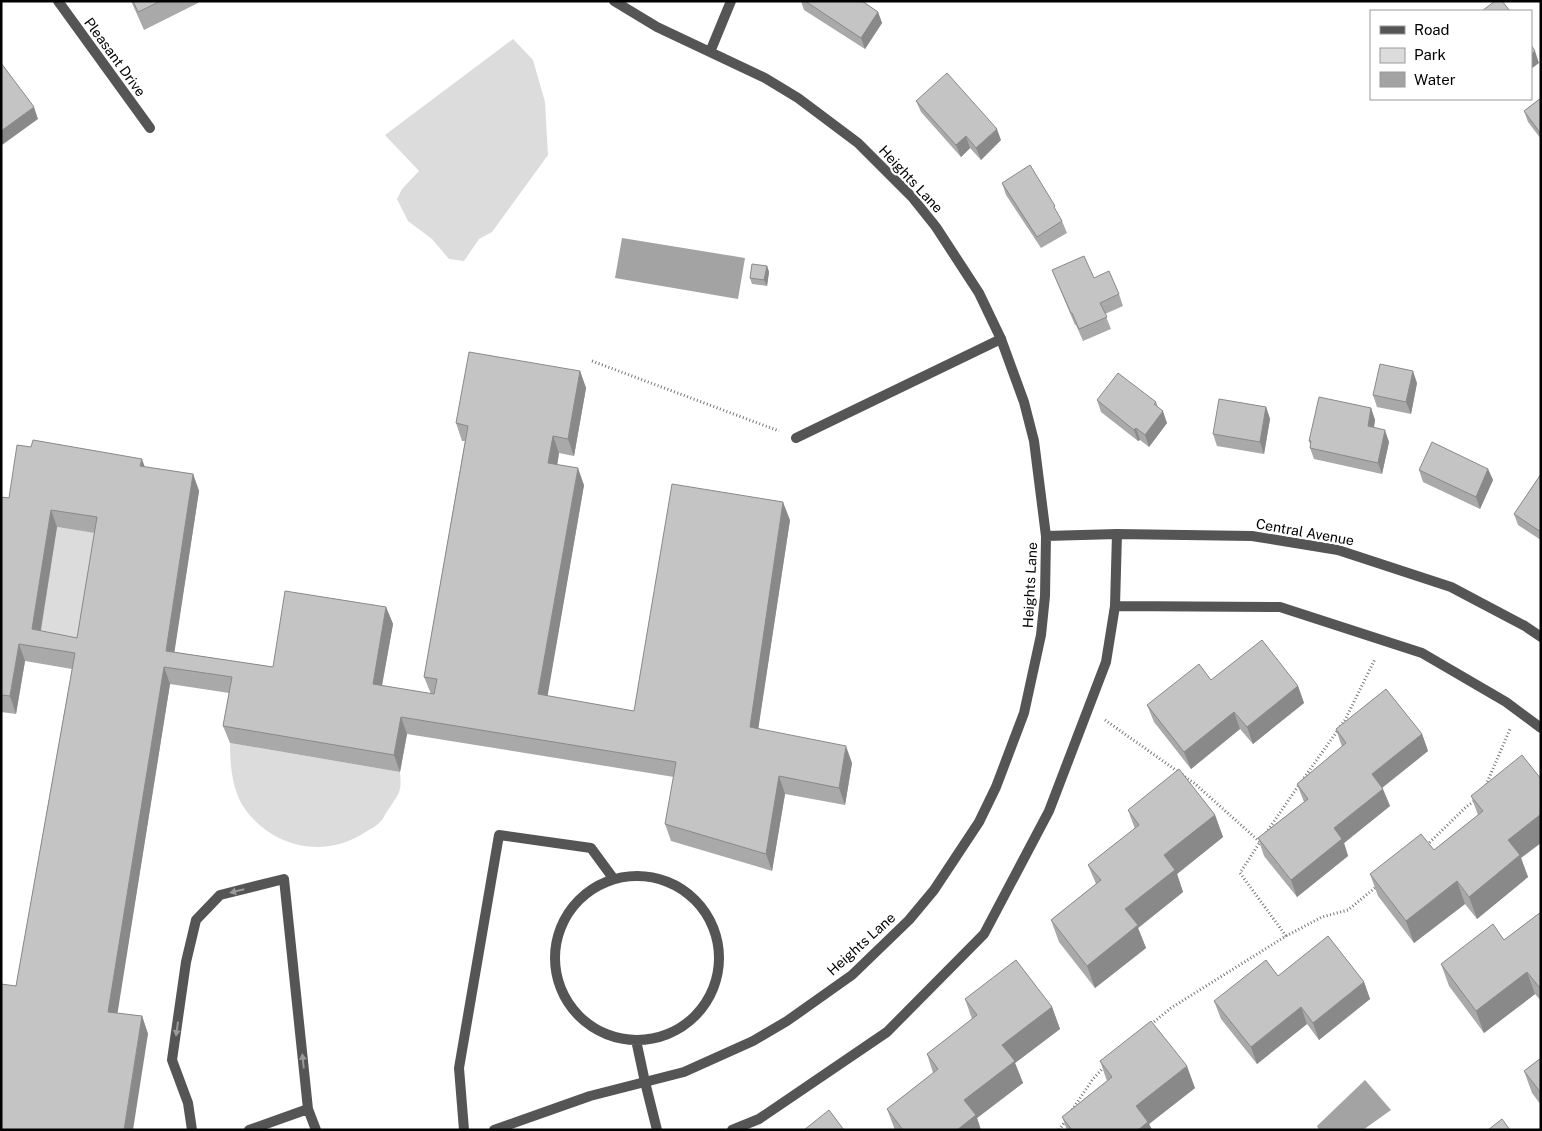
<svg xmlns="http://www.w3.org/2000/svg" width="1542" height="1131" font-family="'Public Sans',sans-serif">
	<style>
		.green { fill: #dcdcdc }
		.water { fill: #a3a3a3 }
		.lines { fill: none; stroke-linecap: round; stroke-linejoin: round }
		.path { stroke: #777; stroke-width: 3; stroke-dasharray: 1 2.5; stroke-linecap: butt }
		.service { stroke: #555; stroke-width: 10 }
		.minor { stroke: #555; stroke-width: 10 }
		.wall { fill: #a9a9a9; fill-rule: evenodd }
		.shaded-wall { fill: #898989 }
		.building { fill: #c4c4c4; stroke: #898989; fill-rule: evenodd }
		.oneway { fill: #999 }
		.labels { text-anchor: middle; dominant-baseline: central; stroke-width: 4.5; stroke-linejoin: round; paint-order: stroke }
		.street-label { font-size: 14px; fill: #000; stroke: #fff }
	</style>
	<rect width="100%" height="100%" fill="#fff"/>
	<!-- green -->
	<path class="green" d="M513 39 533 60 545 102 548 155 492 232 479 239 464 261 449 259 432 239 408 221 397 199 402 189 419 171 385 135Z
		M57 527 104 534 83 655 38 646Z
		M230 743 400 772C402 793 399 793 388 810 385 814 383 820 379 823 376 826 371 829 367 831 327 859 274 849 245 809 232 791 230 765 230 743Z"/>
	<!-- water -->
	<path class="water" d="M622 238 745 258 738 299 615 278Z
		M1365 1080 1391 1110 1363 1130H1319L1317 1126Z"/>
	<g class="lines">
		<!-- path -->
		<path class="path" d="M592 361 779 431
			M1105 720 1194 783 1260 842 1240 873 1286 936 1171 1008 1149 1026
			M1304 778 1345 720 1375 659
			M1486 785 1510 729
			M1266 833 1299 785
			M1427 845 1466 807 1476 800
			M1286 936 1322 917 1348 910 1376 887
			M1072 1110 1093 1079 1104 1067
			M1059 1130 1066 1120"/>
		<!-- service -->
		<path class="service" d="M796 438 1001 339
			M1115 606 1280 607 1422 653 1506 702 1541 728
			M555 958a82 82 0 1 1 164 0a82 82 0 1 1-164 0Z
			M636 1040 645 1082
			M192 1130 188 1103 172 1060 186 962 196 920 220 895 284 879 308 1109 316 1130
			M249 1130 308 1109
			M464 1130 459 1068 499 835 591 848 613 878
			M732 1130 759 1119 887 1032 984 934 1049 811 1106 662 1115 606 1117 534"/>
		<!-- minor -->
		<path class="minor" d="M58 1 150 128
			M710 52 731 1
			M1046 536 1117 534 1252 536 1338 550 1451 587 1525 626 1541 637
			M645 1082 657 1130
			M494 1130 590 1096 684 1072 753 1041 787 1021 852 975 909 920 934 890 979 822 996 787 1024 713 1041 635 1045 596 1046 536 1034 441 1024 402 1001 339 979 293 936 227 912 197 858 143 798 98 765 78 657 27 614 1"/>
	</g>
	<!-- wall -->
	<path class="wall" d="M131 1H202L144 30Z
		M801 1H862L878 12 882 23 865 49 804 10Z
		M1541 98V139L1528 122 1524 111Z
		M916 101 1001 140 981 160 970 148 961 157 921 112Z
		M1002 183 1062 221 1067 233 1041 248 1006 195Z
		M767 266 769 272 767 286 752 284 750 278Z
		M1052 270 1119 294 1123 306 1105 314 1111 329 1083 341 1076 325H1075Z
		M580 371 586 388 574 456 559 453 557 465 584 485 547 696 634 711 790 520 758 728 852 763 845 805 785 794 772 871 671 841 665 824 674 777 407 734 400 772 230 743 223 726 229 693 170 684 117 1013 142 1016 148 1034 16 986 72 669 25 661 16 714 1 712V497L9 498 145 467 193 474 199 491 174 652 273 667 386 607 393 624 382 686 431 694 424 677 465 441H462L456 423ZM57 527 95 533 77 638 41 631Z
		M1417 383 1411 414 1377 407 1373 395Z
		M1097 400 1156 402 1158 407 1167 423 1149 447 1140 440 1138 441 1101 412Z
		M1266 407 1270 419 1264 454 1217 446 1213 434Z
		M1371 408 1375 420 1374 428 1389 442 1382 474 1314 459 1310 448V444L1309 441Z
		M1488 469 1493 480 1480 509 1423 482 1419 470Z
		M1541 474V540L1518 525 1514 514Z
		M1211 680 1298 686 1304 703 1253 744 1240 729 1191 769 1154 722 1147 705Z
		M1336 729 1422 734 1428 751 1382 788 1390 806 1344 843 1348 856 1297 897 1264 856 1258 838 1304 802 1297 784 1342 747Z
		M1471 796 1521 858 1528 877 1477 919 1465 904 1414 943 1378 896 1370 874 1434 850 1478 815Z
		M1128 810 1215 815 1223 837 1177 874 1183 892 1138 928 1146 948 1095 988 1059 942 1051 920 1096 884 1088 865 1135 829Z
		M1541 912V1001L1535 994 1484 1033 1449 986 1441 964 1504 940Z
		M1278 976 1364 982 1370 999 1319 1040 1307 1024 1257 1064 1221 1019 1214 1001Z
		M965 999 1052 1007 1060 1029 1015 1063 1023 1083 977 1118 981 1130H895L887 1109 933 1073 927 1054 972 1019Z
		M1541 1058V1105L1532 1093 1524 1071Z
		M1100 1061 1195 1088 1149 1124 1152 1130H1067L1062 1117 1107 1081Z"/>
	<!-- shaded-wall -->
	<path class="shaded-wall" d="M878 12 882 23 865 49 861 38Z
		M1535 51 1539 63 1531 69V54Z
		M34 107 38 119 2 145 1 142V131Z
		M997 129 1001 140 981 160 976 148Z
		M966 136 970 148 961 157 956 145Z
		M767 266 769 272 767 286 764 280Z
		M580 371 586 388 574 456 568 439Z
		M1413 371 1417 383 1411 414 1406 402Z
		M1266 407 1270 419 1264 454 1260 442Z
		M1371 408 1375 420 1372 438 1368 426Z
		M1163 411 1167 423 1149 447 1145 435Z
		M1136 428 1140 440 1138 441 1134 430Z
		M1385 430 1389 442 1382 474 1378 463Z
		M553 436 559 453 555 480 548 463Z
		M142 459 148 476 140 466Z
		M578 468 584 485 545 711 538 694Z
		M1488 469 1493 480 1480 509 1476 497Z
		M193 474 199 491 172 668 166 651Z
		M783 502 790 520 756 744 750 727Z
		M51 510 57 527 38 646 32 629Z
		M386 607 393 624 379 701 373 684Z
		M19 644 25 661 16 714 10 696Z
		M164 667 170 684 115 1029 108 1012Z
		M1298 686 1304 703 1253 744 1247 727Z
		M1234 712 1240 729 1191 769 1184 752Z
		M401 717 407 734 400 772 394 755Z
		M1422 734 1428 751 1378 791 1372 774Z
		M846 746 852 763 845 805 839 788Z
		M779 776 785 794 772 871 766 854Z
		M1383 789 1390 806 1344 843 1348 856 1297 897 1291 880 1334 828Z
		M1541 814V843L1521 858 1528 877 1477 919 1469 897 1508 840Z
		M1215 815 1223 837 1177 874 1183 892 1138 928 1146 948 1095 988 1087 966 1125 909 1164 855Z
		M1457 881 1465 904 1414 943 1406 921Z
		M1527 972 1535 994 1484 1033 1476 1011Z
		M1364 982 1370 999 1319 1040 1313 1023Z
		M1052 1007 1060 1029 1015 1063 1023 1083 977 1118 981 1130H957L964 1100 1002 1045Z
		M1301 1007 1307 1024 1257 1064 1251 1047Z
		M142 1016 148 1034 133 1130H124Z
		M1187 1066 1195 1088 1149 1124 1152 1130H1138L1136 1106Z"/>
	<!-- building -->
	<path class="building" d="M133 1H161L138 12Z
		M805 1H862L878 12 861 38Z
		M1495 1H1502L1510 11H1482Z
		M1531 45 1535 51 1531 54Z
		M1 63 34 107 1 131Z
		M947 73 997 129 976 148 966 136 956 145 916 101Z
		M1541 98V134L1524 111Z
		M1030 165 1055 206 1054 207 1062 221 1037 237 1002 183Z
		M1084 256 1094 278 1109 271 1119 294 1100 303 1107 317 1079 329 1072 313H1071L1052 270Z
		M752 264 767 266 764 280 750 278Z
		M469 352 580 371 568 439 553 436 548 463 578 468 538 694 634 711 672 484 783 502 750 727 846 746 839 788 779 776 766 854 665 824 676 762 401 717 394 755 223 726 232 677 164 667 108 1012 142 1016 124 1130H1V984L16 986 75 653 19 644 10 696 1 695V497L9 498 17 445 31 447 33 440 142 459 140 466 193 474 166 651 273 667 285 591 386 607 373 684 434 694 437 679 424 677 468 426 456 423ZM51 510 97 517 77 638 32 629Z
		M1380 364 1413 371 1406 402 1373 395Z
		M1118 373 1156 402 1154 404 1163 411 1145 435 1136 428 1134 430 1097 400Z
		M1319 397 1371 408 1368 426 1385 430 1378 463 1310 448 1311 441H1309Z
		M1219 399 1266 407 1260 442 1213 434Z
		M1432 442 1488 469 1476 497 1419 470Z
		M1541 474V532L1514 514Z
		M1262 640 1298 686 1247 727 1234 712 1184 752 1147 705 1199 664 1211 680Z
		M1386 689 1422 734 1372 774 1383 789 1334 828 1342 839 1291 880 1258 838 1308 799 1297 784 1346 743 1336 729Z
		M1522 755 1541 779V814L1508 840 1520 855 1469 897 1457 881 1406 921 1370 874 1421 834 1434 850 1483 811 1471 796Z
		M1179 769 1215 815 1164 855 1175 870 1125 909 1138 925 1087 966 1051 920 1101 880 1088 865 1139 825 1128 810Z
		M1541 912V986L1539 987 1527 972 1476 1011 1441 964 1493 924 1504 940Z
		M1328 936 1364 982 1313 1023 1301 1007 1251 1047 1214 1001 1266 960 1278 976Z
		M1016 960 1052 1007 1002 1045 1015 1061 964 1100 976 1115 957 1130H903L887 1109 938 1069 927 1054 977 1015 965 999Z
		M1151 1021 1187 1066 1136 1106 1148 1122 1138 1130H1072L1062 1117 1112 1077 1100 1061Z
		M1541 1058V1093L1524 1071Z
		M829 1110 844 1130H804Z
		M1502 1119 1510 1130H1488Z"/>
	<!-- one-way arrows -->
	<defs><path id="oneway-solid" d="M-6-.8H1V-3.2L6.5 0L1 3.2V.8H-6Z" transform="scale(1.25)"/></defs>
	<g class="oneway">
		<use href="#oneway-solid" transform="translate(237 891) rotate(166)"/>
		<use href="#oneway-solid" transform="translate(177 1029) rotate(98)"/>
		<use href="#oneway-solid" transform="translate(303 1061) rotate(-96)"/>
	</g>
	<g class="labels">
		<!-- street labels -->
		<g class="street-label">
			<text transform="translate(115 57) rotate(54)">Pleasant Drive</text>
			<text transform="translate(911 179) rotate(47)">Heights Lane</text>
			<text transform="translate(1305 532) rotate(10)">Central Avenue</text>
			<text transform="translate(1030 585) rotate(-87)">Heights Lane</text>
			<text transform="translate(861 944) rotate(-42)">Heights Lane</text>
		</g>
	</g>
	<!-- border -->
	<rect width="1542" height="1131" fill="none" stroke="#000000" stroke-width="5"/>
	<!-- legend -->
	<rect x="1370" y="10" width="162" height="90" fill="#ffffff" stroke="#999999"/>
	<rect x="1380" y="26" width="25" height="8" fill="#555555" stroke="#999999"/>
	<text x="1414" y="35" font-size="15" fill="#000000">Road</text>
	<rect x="1380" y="48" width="25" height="15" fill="#dcdcdc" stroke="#999999"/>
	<text x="1414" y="60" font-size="15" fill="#000000">Park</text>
	<rect x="1380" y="72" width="25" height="15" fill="#a3a3a3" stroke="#999999"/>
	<text x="1414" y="85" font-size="15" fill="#000000">Water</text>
</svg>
